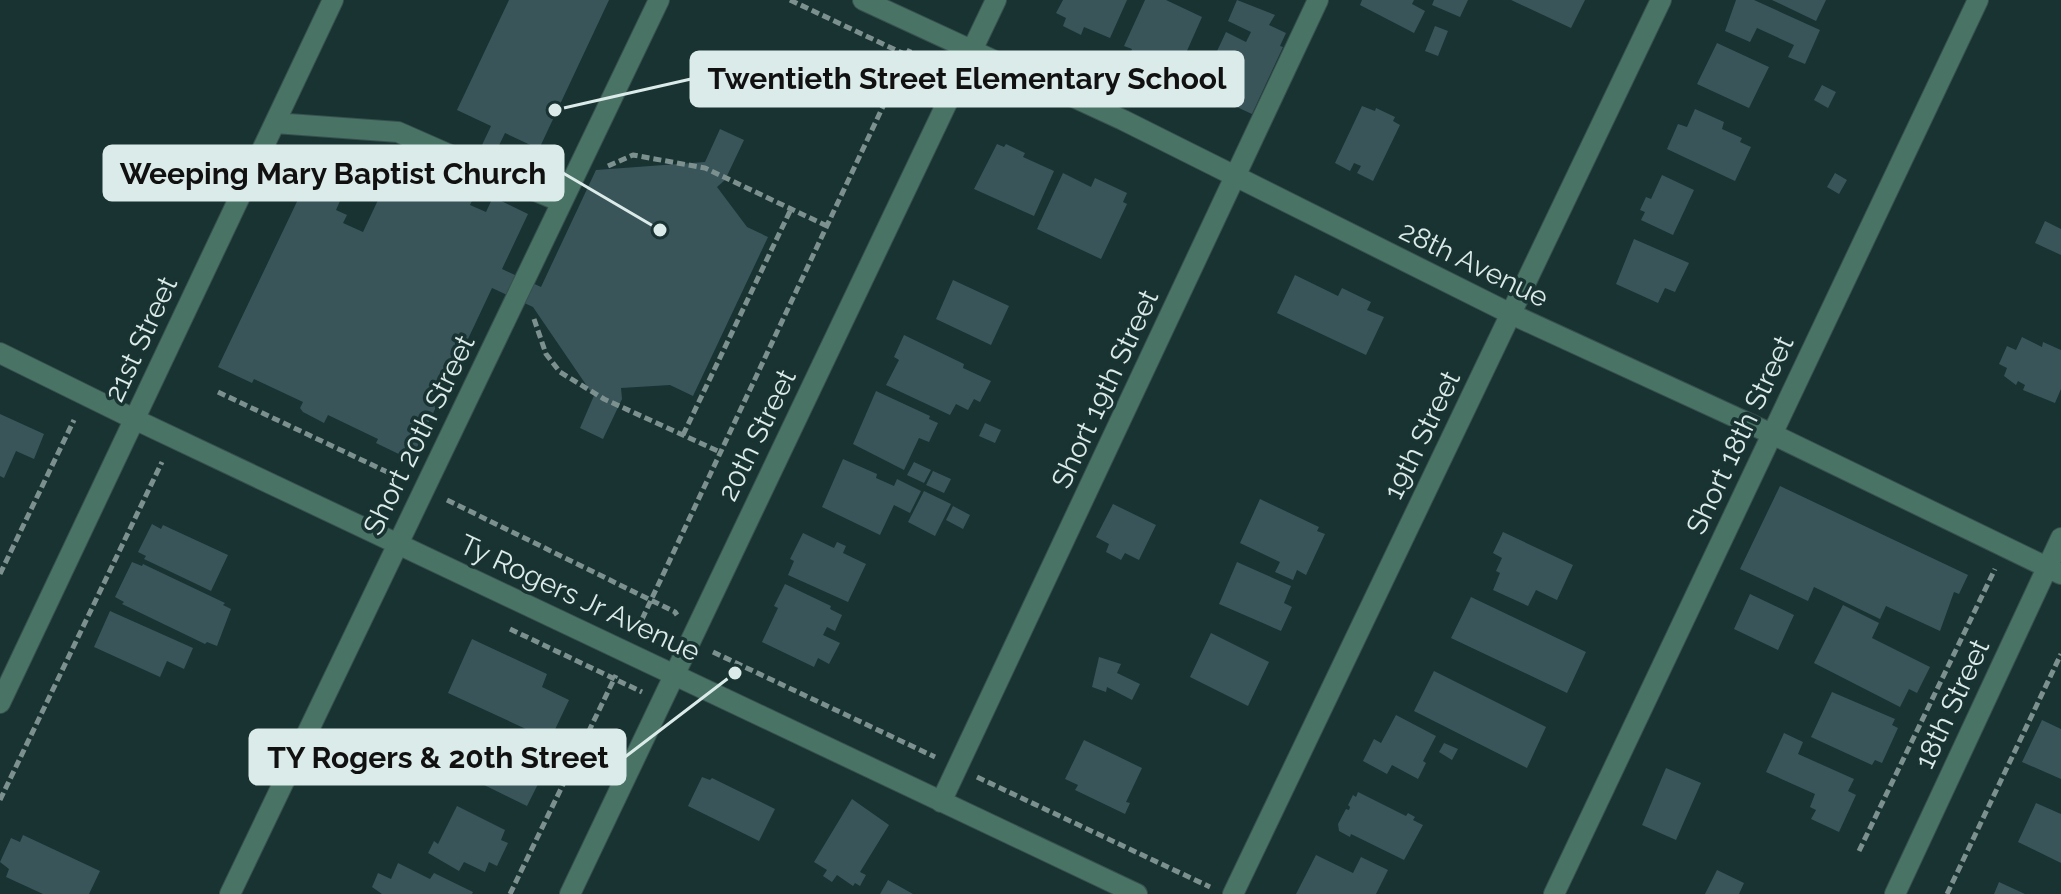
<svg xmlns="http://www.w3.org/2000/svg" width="2061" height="894" font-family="Raleway,sans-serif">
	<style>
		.building { fill: #39555a }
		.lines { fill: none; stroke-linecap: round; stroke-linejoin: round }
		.minor-casing { stroke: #37504e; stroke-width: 22 }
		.path { stroke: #7c918f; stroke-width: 5; stroke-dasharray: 8 4; stroke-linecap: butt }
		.minor { stroke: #497364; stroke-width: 20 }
		.labels { text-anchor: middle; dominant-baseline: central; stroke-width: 7; stroke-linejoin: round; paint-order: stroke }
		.street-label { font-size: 28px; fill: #dbebe9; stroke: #183331 }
		.leader { fill: none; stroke: #dbebe9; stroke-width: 3 }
		.callout-dot { fill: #dbebe9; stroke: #183331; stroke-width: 3 }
		.callout { fill: #dbebe9; stroke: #dbebe9; stroke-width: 3 }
		.callout-label { font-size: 30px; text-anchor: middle; font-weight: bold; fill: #111 }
	</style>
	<rect width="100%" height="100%" fill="#183331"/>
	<!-- building -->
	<path class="building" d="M509 0H609L539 149 505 133 470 205 486 212 493 197 528 214 502 269 541 287 596 170 705 162 720 129 744 140 725 180 717 187 747 227 768 237 693 396 670 385 621 388 622 399 603 439 580 428 596 391 591 392 533 307 492 288 411 460 376 443 378 439 328 415 324 423 303 412 300 408 303 402 254 379 252 383 218 367 314 166 348 183 336 210 347 215 343 223 363 232 393 168 405 173 412 159 426 166 423 172 438 179 433 189 456 200 491 126 457 110Z
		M1063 0H1127L1110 38 1084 27 1081 35 1063 26 1066 18 1056 13Z
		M1145 0H1166L1202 17 1178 71 1172 68 1168 76 1128 59 1132 49 1124 46Z
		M1237 0 1275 15 1269 25 1286 33 1280 46 1283 47 1252 114 1202 91 1205 82 1203 81 1226 32 1246 42 1251 32 1228 21Z
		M1362 0H1414L1412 4 1425 11 1414 33 1360 5Z
		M1434 0H1468L1460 17 1432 5Z
		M1511 0H1585L1571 28Z
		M1736 0H1754L1820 30 1805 64 1788 57 1794 45 1757 28 1750 42 1725 31Z
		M1772 0H1826L1816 21Z
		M1435 26 1448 31 1438 56 1425 51Z
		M1717 43 1769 67 1749 108 1697 84Z
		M1822 85 1836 92 1828 108 1814 100Z
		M1362 106 1375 111 1376 108 1395 117 1393 121 1400 125 1373 181 1357 173 1361 166 1354 163 1350 171 1335 163Z
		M1695 109 1724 122 1722 129 1742 138 1740 142 1751 147 1735 181 1667 149 1678 124 1687 127Z
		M997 144 1004 147 1006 144 1025 153 1023 157 1054 171 1034 216 974 189Z
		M1063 173 1091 187 1095 178 1127 193 1123 202 1127 204 1101 259 1037 229Z
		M1835 173 1847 180 1839 194 1827 187Z
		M1662 175 1694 190 1673 235 1641 220 1645 212 1640 210 1646 197 1651 199Z
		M2045 221 2061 229V255L2035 243Z
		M1634 239 1689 263 1675 292 1665 288 1658 303 1616 284Z
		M1295 275 1338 296 1342 288 1371 302 1367 310 1384 317 1366 355 1277 313Z
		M953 280 1009 306 991 345 936 319Z
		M904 335 964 364 963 368 991 381 980 402 974 399 968 410 956 404 950 415 886 385 899 360 894 357Z
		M2022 337 2042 347 2043 342 2061 350V389L2055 403 2023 390 2025 385 2018 381 2016 385 2004 376 2007 368 1999 364 2007 346 2016 350Z
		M876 391 930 416 929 419 938 423 929 442 919 438 904 470 853 444Z
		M0 414 44 434 34 459 16 451 4 478 0 476Z
		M985 423 1001 430 995 443 979 436Z
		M843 459 877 474 876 478 894 486 897 479 921 491 910 513 894 505 880 535 822 507Z
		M914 462 931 470 924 483 907 475Z
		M933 471 951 479 944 493 926 485Z
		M1780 486 1968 575 1959 594 1954 592 1940 631 1886 606 1880 619 1814 587 1808 601 1740 569Z
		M924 491 951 504 935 536 908 522Z
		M1260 499 1319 527 1317 531 1325 534 1306 575 1297 570 1293 580 1275 572 1280 562 1240 543Z
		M1113 504 1156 525 1139 560 1125 553 1121 560 1106 552 1109 544 1096 537Z
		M953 506 970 515 963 529 946 520Z
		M152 524 161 529 163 525 228 555 211 591 144 559 146 556 138 552Z
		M1503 532 1573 565 1557 600 1536 590 1528 606 1493 590 1500 573 1496 571 1502 558 1493 553Z
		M803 533 834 548 837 542 846 546 843 553 866 564 848 602 788 575 794 561 790 559Z
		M132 562 142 566 143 564 225 603 223 605 231 609 217 646 207 642 205 644 122 604 124 602 115 597Z
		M1237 562 1291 586 1284 603 1292 607 1281 631 1219 604Z
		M785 584 831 606 830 609 842 615 835 631 827 627 823 635 840 643 829 664 818 658 814 667 762 642 778 608 774 606Z
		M1750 594 1794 615 1778 650 1734 629Z
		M1471 597 1586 652 1567 693 1451 638Z
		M1843 605 1879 623 1872 638 1930 667 1917 693 1909 689 1900 707 1814 663Z
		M110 611 193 648 184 669 167 661 160 677 94 647Z
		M1211 633 1269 662 1248 706 1190 677Z
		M472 639 547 674 542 687 569 700 550 740 448 693Z
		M1099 657 1121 664 1117 673 1140 684 1132 700 1107 687 1106 692 1092 687Z
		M1434 671 1546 727 1527 768 1414 711Z
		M1832 692 1895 719 1892 725 1898 728 1882 763 1875 760 1872 765 1811 737Z
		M1396 715 1436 736 1423 761 1426 763 1418 779 1392 765 1387 774 1363 761 1374 739 1381 743Z
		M2042 720 2061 729V779L2022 762Z
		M493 732 550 760 527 806 472 779 477 768 471 765 476 754 481 756Z
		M1784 733 1803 742 1798 754 1854 779 1848 791 1856 795 1839 832 1811 819 1816 810 1810 807 1815 794 1766 772Z
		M1084 740 1142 768 1126 802 1130 803 1125 814 1075 790 1078 785 1065 779Z
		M1444 743 1458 749 1452 760 1439 752Z
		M1666 768 1701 783 1676 840 1642 825Z
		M702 777 710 780 712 778 775 809 759 841 688 806Z
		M1358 792 1406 816 1408 813 1415 817 1413 820 1423 825 1404 860 1351 834 1350 837 1339 831 1338 824 1346 809 1349 810 1350 807 1348 805 1353 795 1356 797Z
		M852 799 889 825 860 872 866 875 860 886 855 883 853 886 837 875 832 882 823 876 827 870 814 862Z
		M2036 803 2061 814V863L2018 842Z
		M457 806 505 830 501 840 508 843 497 866 489 862 485 872 464 862 459 871 428 853 434 841 438 844Z
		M23 835 100 871 89 894H43L6 877 9 869 0 862 11 838 20 842Z
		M1316 855 1353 873 1361 857 1388 870 1376 894H1296Z
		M398 863 430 879 434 873 473 892 472 894H382L372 887 378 873 391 879Z
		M1717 870 1744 883 1739 894H1705Z
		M888 880 913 894H880Z
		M1999 882 2025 894H1994Z"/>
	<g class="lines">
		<defs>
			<path id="minor" d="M863 0 1123 120 1511 314 1772 434 2061 574
				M275 123 398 132 473 165
				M487 171 562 202
				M0 353 134 419 1137 894
				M0 703 333 0
				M941 802 1318 0
				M230 894 659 0
				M570 894 996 0
				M1233 894 1661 0
				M1554 894 1978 0
				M1895 894 2061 538"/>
		</defs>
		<!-- minor casing -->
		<use href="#minor" class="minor-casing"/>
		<!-- path -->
		<path class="path" d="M790 0 936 69
			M608 166 633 155 705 168 827 226
			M534 319 546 354 560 372 604 399 720 452
			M218 392 402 479
			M683 435 791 209
			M447 500 675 612 677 615
			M0 574 74 420
			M510 629 642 692
			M637 630 910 49
			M713 652 935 757
			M977 777 1210 887
			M0 800 162 462
			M1859 851 1995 569
			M510 894 616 675
			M1947 894 2061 654"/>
		<!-- minor -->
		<use href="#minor" class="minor"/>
	</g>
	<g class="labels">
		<!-- street labels -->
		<g class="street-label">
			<text transform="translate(1474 264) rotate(26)">28th Avenue</text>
			<text transform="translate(141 339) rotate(-65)">21st Street</text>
			<text transform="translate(1105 389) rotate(-65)">Short 19th Street</text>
			<text transform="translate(419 435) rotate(-64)">Short 20th Street</text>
			<text transform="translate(757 435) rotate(-64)">20th Street</text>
			<text transform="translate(1422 435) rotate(-64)">19th Street</text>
			<text transform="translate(1740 435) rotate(-65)">Short 18th Street</text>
			<text transform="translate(580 598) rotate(25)">Ty Rogers Jr Avenue</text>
			<text transform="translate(1952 704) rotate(-65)">18th Street</text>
		</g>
	</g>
	<!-- callouts -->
	<path class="leader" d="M555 110L691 79M660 230L563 173M735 673L625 757"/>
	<g class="callout-dot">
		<circle cx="555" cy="110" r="8"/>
		<circle cx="660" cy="230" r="8"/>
		<circle cx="735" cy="673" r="8"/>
	</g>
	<g class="callout">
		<rect x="691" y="52" width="552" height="54" rx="8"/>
		<rect x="104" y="146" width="459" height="54" rx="8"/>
		<rect x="250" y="730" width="375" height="54" rx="8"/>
	</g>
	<g class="callout-label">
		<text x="967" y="89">Twentieth Street Elementary School</text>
		<text x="333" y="184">Weeping Mary Baptist Church</text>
		<text x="438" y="768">TY Rogers &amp; 20th Street</text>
	</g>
</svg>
